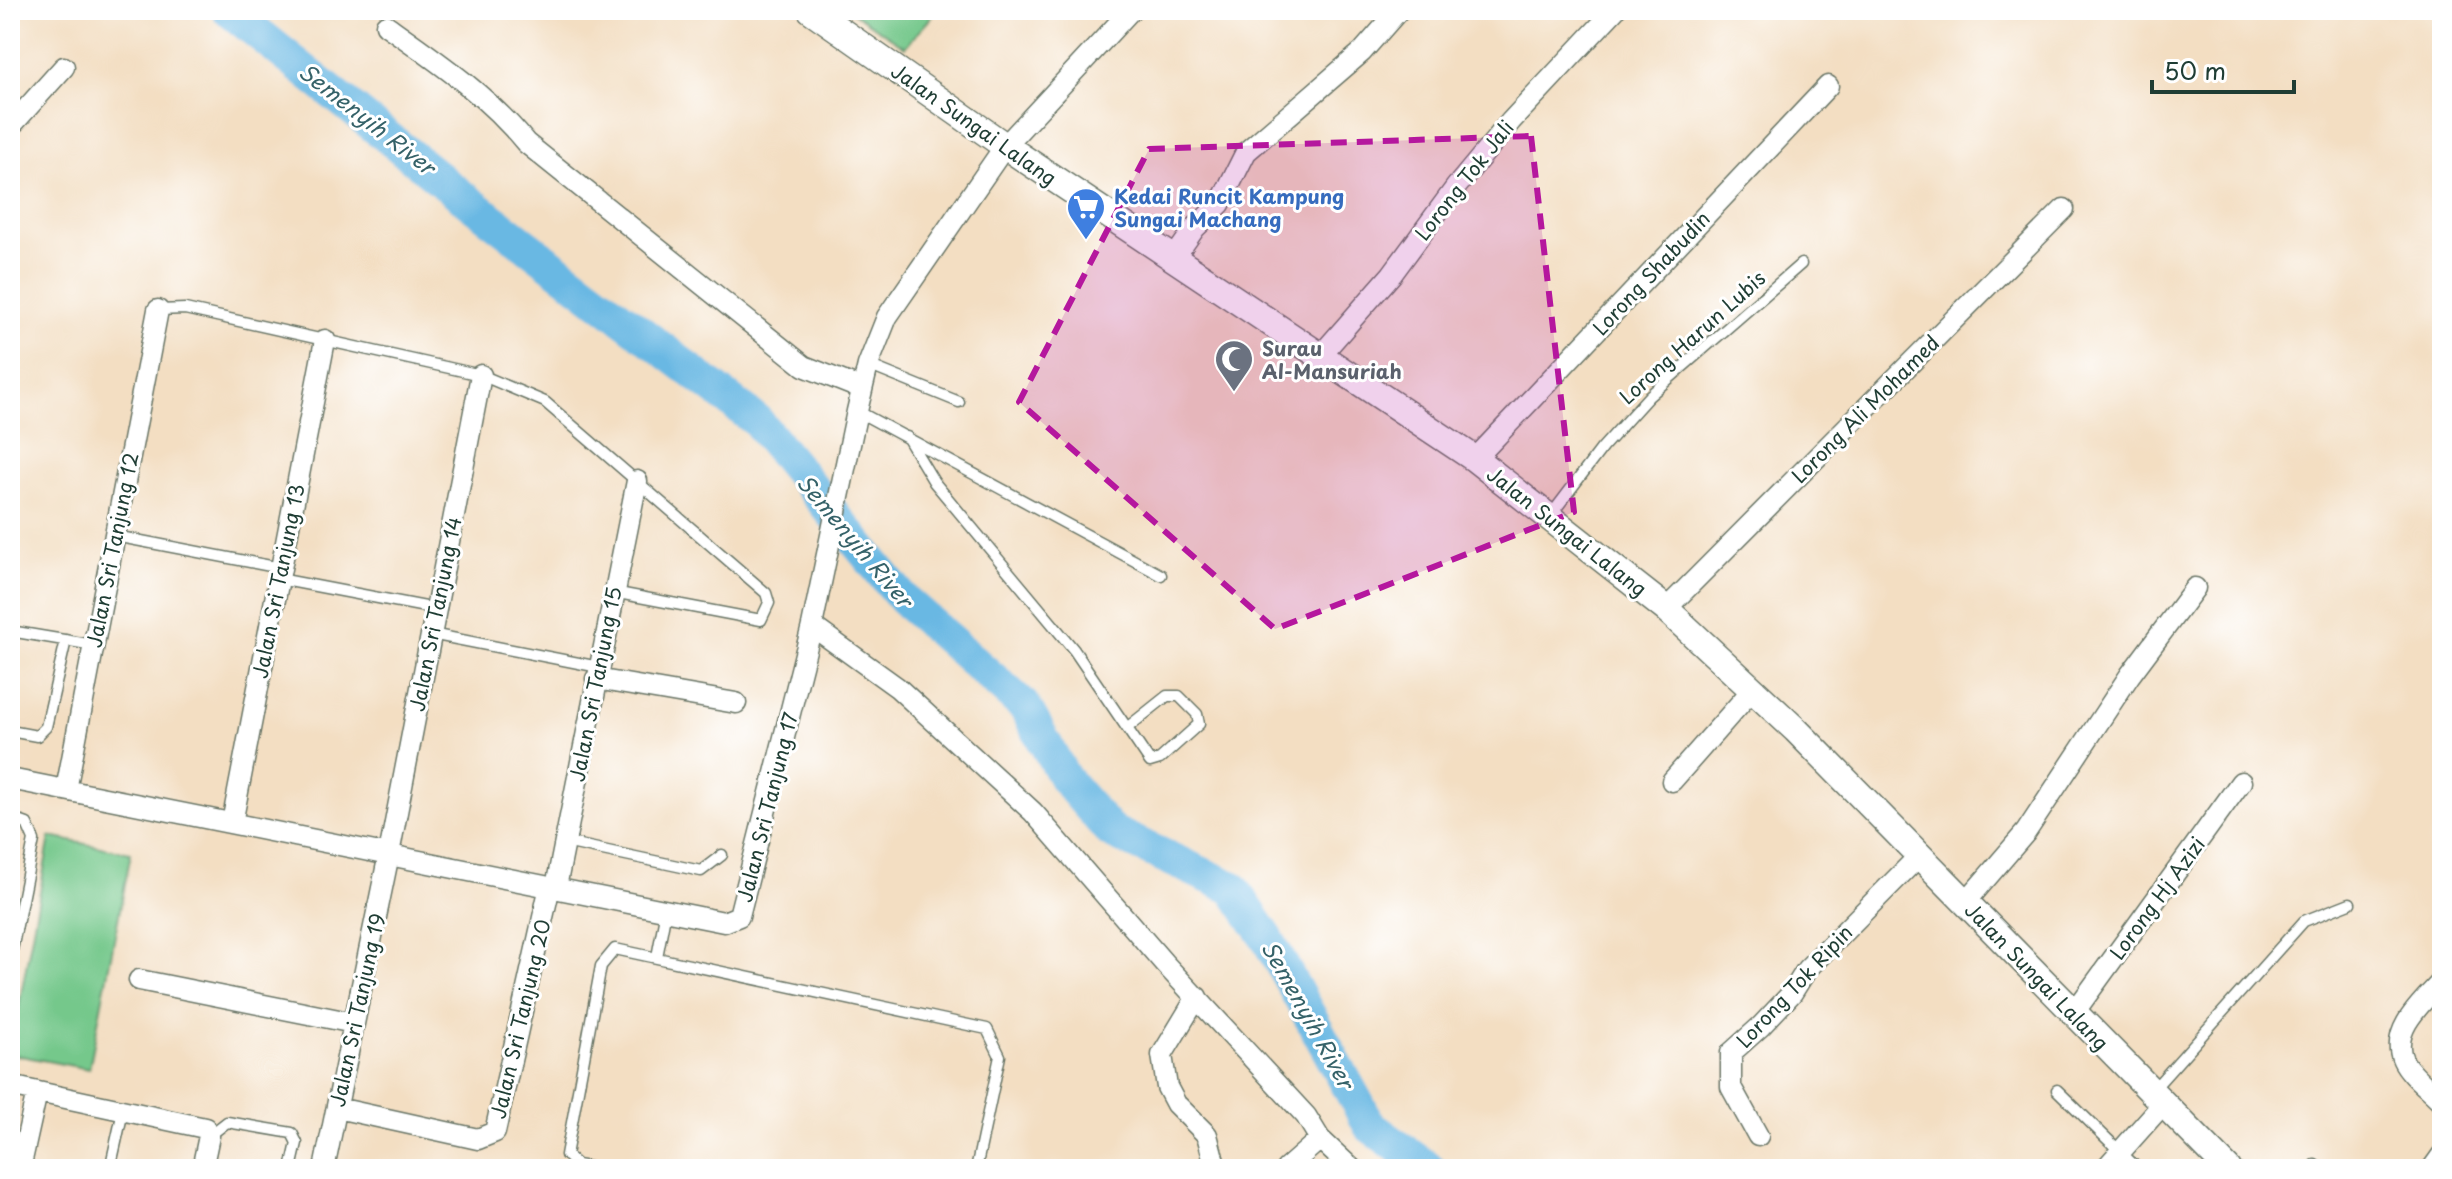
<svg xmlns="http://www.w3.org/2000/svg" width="2452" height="1179" font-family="'Playpen Sans',sans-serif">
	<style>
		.green { fill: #75c88b; stroke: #4a8260; stroke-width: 2 }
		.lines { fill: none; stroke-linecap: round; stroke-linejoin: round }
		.river { stroke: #69b8e3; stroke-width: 34 }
		.service-casing { stroke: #697566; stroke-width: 13 }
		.minor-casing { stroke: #697566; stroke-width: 23 }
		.tertiary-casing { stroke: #697566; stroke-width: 29 }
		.service { stroke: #fff; stroke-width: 10 }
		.minor { stroke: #fff; stroke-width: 20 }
		.tertiary { stroke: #fff; stroke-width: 26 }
		.marked { fill: #b5179e; fill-opacity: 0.2; stroke: #b5179e; stroke-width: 6; stroke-dasharray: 16 10; stroke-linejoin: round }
		.labels { text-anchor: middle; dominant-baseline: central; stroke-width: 6; stroke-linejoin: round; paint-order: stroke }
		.street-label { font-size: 20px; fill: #1f3d34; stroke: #fff }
		.shop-label { font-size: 20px; font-weight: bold; fill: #366cbe; stroke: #fff; text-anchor: start }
		.worship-label { font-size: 20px; font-weight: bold; fill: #5b616d; stroke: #fff; text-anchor: start }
		.water-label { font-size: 22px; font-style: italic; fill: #356269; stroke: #fff }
	</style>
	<rect width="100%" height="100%" fill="#fff"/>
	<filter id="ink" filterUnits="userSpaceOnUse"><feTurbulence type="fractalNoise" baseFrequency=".0125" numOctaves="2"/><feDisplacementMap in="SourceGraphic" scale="16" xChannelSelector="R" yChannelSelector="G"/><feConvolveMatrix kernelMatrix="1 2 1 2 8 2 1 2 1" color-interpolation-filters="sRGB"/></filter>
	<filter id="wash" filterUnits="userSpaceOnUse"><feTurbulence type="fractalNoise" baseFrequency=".006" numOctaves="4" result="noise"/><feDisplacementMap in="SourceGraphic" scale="32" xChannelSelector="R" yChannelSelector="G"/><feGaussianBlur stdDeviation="1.8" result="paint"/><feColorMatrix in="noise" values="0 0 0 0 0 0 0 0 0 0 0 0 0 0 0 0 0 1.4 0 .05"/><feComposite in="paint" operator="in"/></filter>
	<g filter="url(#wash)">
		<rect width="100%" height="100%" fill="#f3dec2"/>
		<!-- green -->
		<path class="green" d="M849 10H938L905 47Z
			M50 837 131 853 89 1069 10 1054Z"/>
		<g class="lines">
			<!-- river -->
			<path class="river" d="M229 10 446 184 757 421 903 599 1025 707 1065 779 1110 831 1233 888 1267 938 1370 1126 1429 1169"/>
		</g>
	</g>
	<g filter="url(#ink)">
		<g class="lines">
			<defs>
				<path id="service" d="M158 310 185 309 481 375 545 402 766 593 769 603 761 620 613 592
					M868 365 959 402
					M857 411 1161 575
					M907 437 934 482 1074 650 1150 762 1160 759 1199 724 1197 714 1179 696H1167L1128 727
					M1551 515 1602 448 1649 396 1801 264
					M115 536 281 568
					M279 579 436 609
					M10 631 94 645
					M431 634 599 667
					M10 731 37 736 46 727 66 640
					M10 818 27 824 34 840 10 960
					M565 842 701 871 722 855
					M657 957 666 910
					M2057 1090 2138 1169
					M2152 1091 2304 921 2350 903
					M209 1136 227 1122 292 1133 297 1143 291 1169
					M110 1169 123 1111
					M599 1169 577 1165 566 1155 601 966 615 949 987 1029 1000 1056 976 1169
					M2313 1169 2315 1165"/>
				<path id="minor" d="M386 25C437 61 487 95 526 143L804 366 862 389
					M10 127 64 67
					M1174 258 1195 228 1220 204 1246 152 1362 52 1399 10
					M1320 356 1392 274 1456 187 1511 121 1615 10
					M1475 459 1828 86
					M1666 609 2064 209
					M812 626 898 688 1033 812 1164 963 1306 1116 1320 1139 1352 1169
					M596 679 736 703
					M10 779 724 922 739 916 812 626 857 411 868 365 887 317 1005 146 1131 10
					M1672 781 1752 690
					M66 790 158 310
					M232 823 325 340
					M556 887 637 481
					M1965 903 2026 832 2130 675 2195 588
					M139 980 354 1023
					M2442 981C2424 1001 2389 1030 2403 1060 2410 1075 2431 1090 2442 1102
					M1197 997 1162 1055 1167 1087 1176 1104 1207 1135 1216 1169
					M2073 1014 2241 782
					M10 1086 205 1128 209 1136 202 1169
					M337 1108 478 1139 495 1132 550 886
					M1758 1136 1731 1087V1053L1761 1026 1792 993 1807 969 1919 856
					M20 1169 37 1092
					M324 1169 389 854 481 375
					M1286 1169 1320 1139
					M2105 1169 2162 1105
					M2432 1169 2442 1155"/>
				<path id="tertiary" d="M811 10 1005 146 1475 459 1666 609 1796 730 2228 1169"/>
			</defs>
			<!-- service casing -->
			<use href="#service" class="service-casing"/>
			<!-- minor casing -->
			<use href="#minor" class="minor-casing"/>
			<!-- tertiary casing -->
			<use href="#tertiary" class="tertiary-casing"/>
			<!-- service -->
			<use href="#service" class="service"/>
			<!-- minor -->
			<use href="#minor" class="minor"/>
			<!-- tertiary -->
			<use href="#tertiary" class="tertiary"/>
		</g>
	</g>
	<!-- marked area -->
	<path class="marked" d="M1531 136 1574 512 1275 629 1019 402 1149 149Z"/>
	<!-- icons -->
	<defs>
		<symbol id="supermarket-pin" viewBox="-11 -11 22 30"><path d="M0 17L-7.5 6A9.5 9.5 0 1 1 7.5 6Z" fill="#3f7fe0" stroke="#fff"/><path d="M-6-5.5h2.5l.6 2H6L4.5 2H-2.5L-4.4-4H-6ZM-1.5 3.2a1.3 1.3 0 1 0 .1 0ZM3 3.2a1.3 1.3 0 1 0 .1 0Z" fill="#fff"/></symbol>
		<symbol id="mosque-pin" viewBox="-11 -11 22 30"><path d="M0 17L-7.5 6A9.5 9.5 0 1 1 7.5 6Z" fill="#6b7280" stroke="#fff"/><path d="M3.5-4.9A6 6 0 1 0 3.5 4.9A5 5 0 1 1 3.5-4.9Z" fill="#fff"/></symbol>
	</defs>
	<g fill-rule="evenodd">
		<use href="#supermarket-pin" x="1064" y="185" width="44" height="60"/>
		<use href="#mosque-pin" x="1212" y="337" width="44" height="60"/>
	</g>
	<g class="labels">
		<!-- street labels -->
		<g class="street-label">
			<text transform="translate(974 124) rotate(35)">Jalan Sungai Lalang</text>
			<text transform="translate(1464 180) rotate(-52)">Lorong Tok Jali</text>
			<text transform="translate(1651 273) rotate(-47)">Lorong Shabudin</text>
			<text transform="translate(1692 337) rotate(-42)">Lorong Harun Lubis</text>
			<text transform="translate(1865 409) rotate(-45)">Lorong Ali Mohamed</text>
			<text transform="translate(1567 531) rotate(38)">Jalan Sungai Lalang</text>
			<text transform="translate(112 550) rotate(-79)">Jalan Sri Tanjung 12</text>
			<text transform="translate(278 581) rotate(-79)">Jalan Sri Tanjung 13</text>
			<text transform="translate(435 614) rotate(-79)">Jalan Sri Tanjung 14</text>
			<text transform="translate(595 684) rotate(-79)">Jalan Sri Tanjung 15</text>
			<text transform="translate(767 807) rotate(-76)">Jalan Sri Tanjung 17</text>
			<text transform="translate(2157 898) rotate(-54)">Lorong Hj Azizi</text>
			<text transform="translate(2037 976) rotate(46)">Jalan Sungai Lalang</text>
			<text transform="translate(1794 986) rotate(-47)">Lorong Tok Ripin</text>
			<text transform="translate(357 1010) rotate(-78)">Jalan Sri Tanjung 19</text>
			<text transform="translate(520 1019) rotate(-77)">Jalan Sri Tanjung 20</text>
		</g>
		<!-- shop labels -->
		<g class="shop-label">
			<text x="1114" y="196">Kedai Runcit Kampung<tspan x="1114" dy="23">Sungai Machang</tspan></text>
		</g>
		<!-- worship labels -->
		<g class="worship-label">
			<text x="1262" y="348">Surau<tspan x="1262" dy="23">Al-Mansuriah</tspan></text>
		</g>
		<!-- water labels -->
		<g class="water-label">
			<text transform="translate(368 118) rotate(38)">Semenyih River</text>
			<text transform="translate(856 540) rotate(50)">Semenyih River</text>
			<text transform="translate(1309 1014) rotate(61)">Semenyih River</text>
		</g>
	</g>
	<!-- margin -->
	<rect width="2452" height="1179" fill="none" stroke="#fff" stroke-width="40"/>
	<!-- scale -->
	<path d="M2152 80v12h142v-12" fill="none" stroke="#1f3d34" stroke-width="4"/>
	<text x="2164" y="80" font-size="24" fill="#1f3d34" stroke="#ffffff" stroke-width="6" paint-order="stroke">50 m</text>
</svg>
